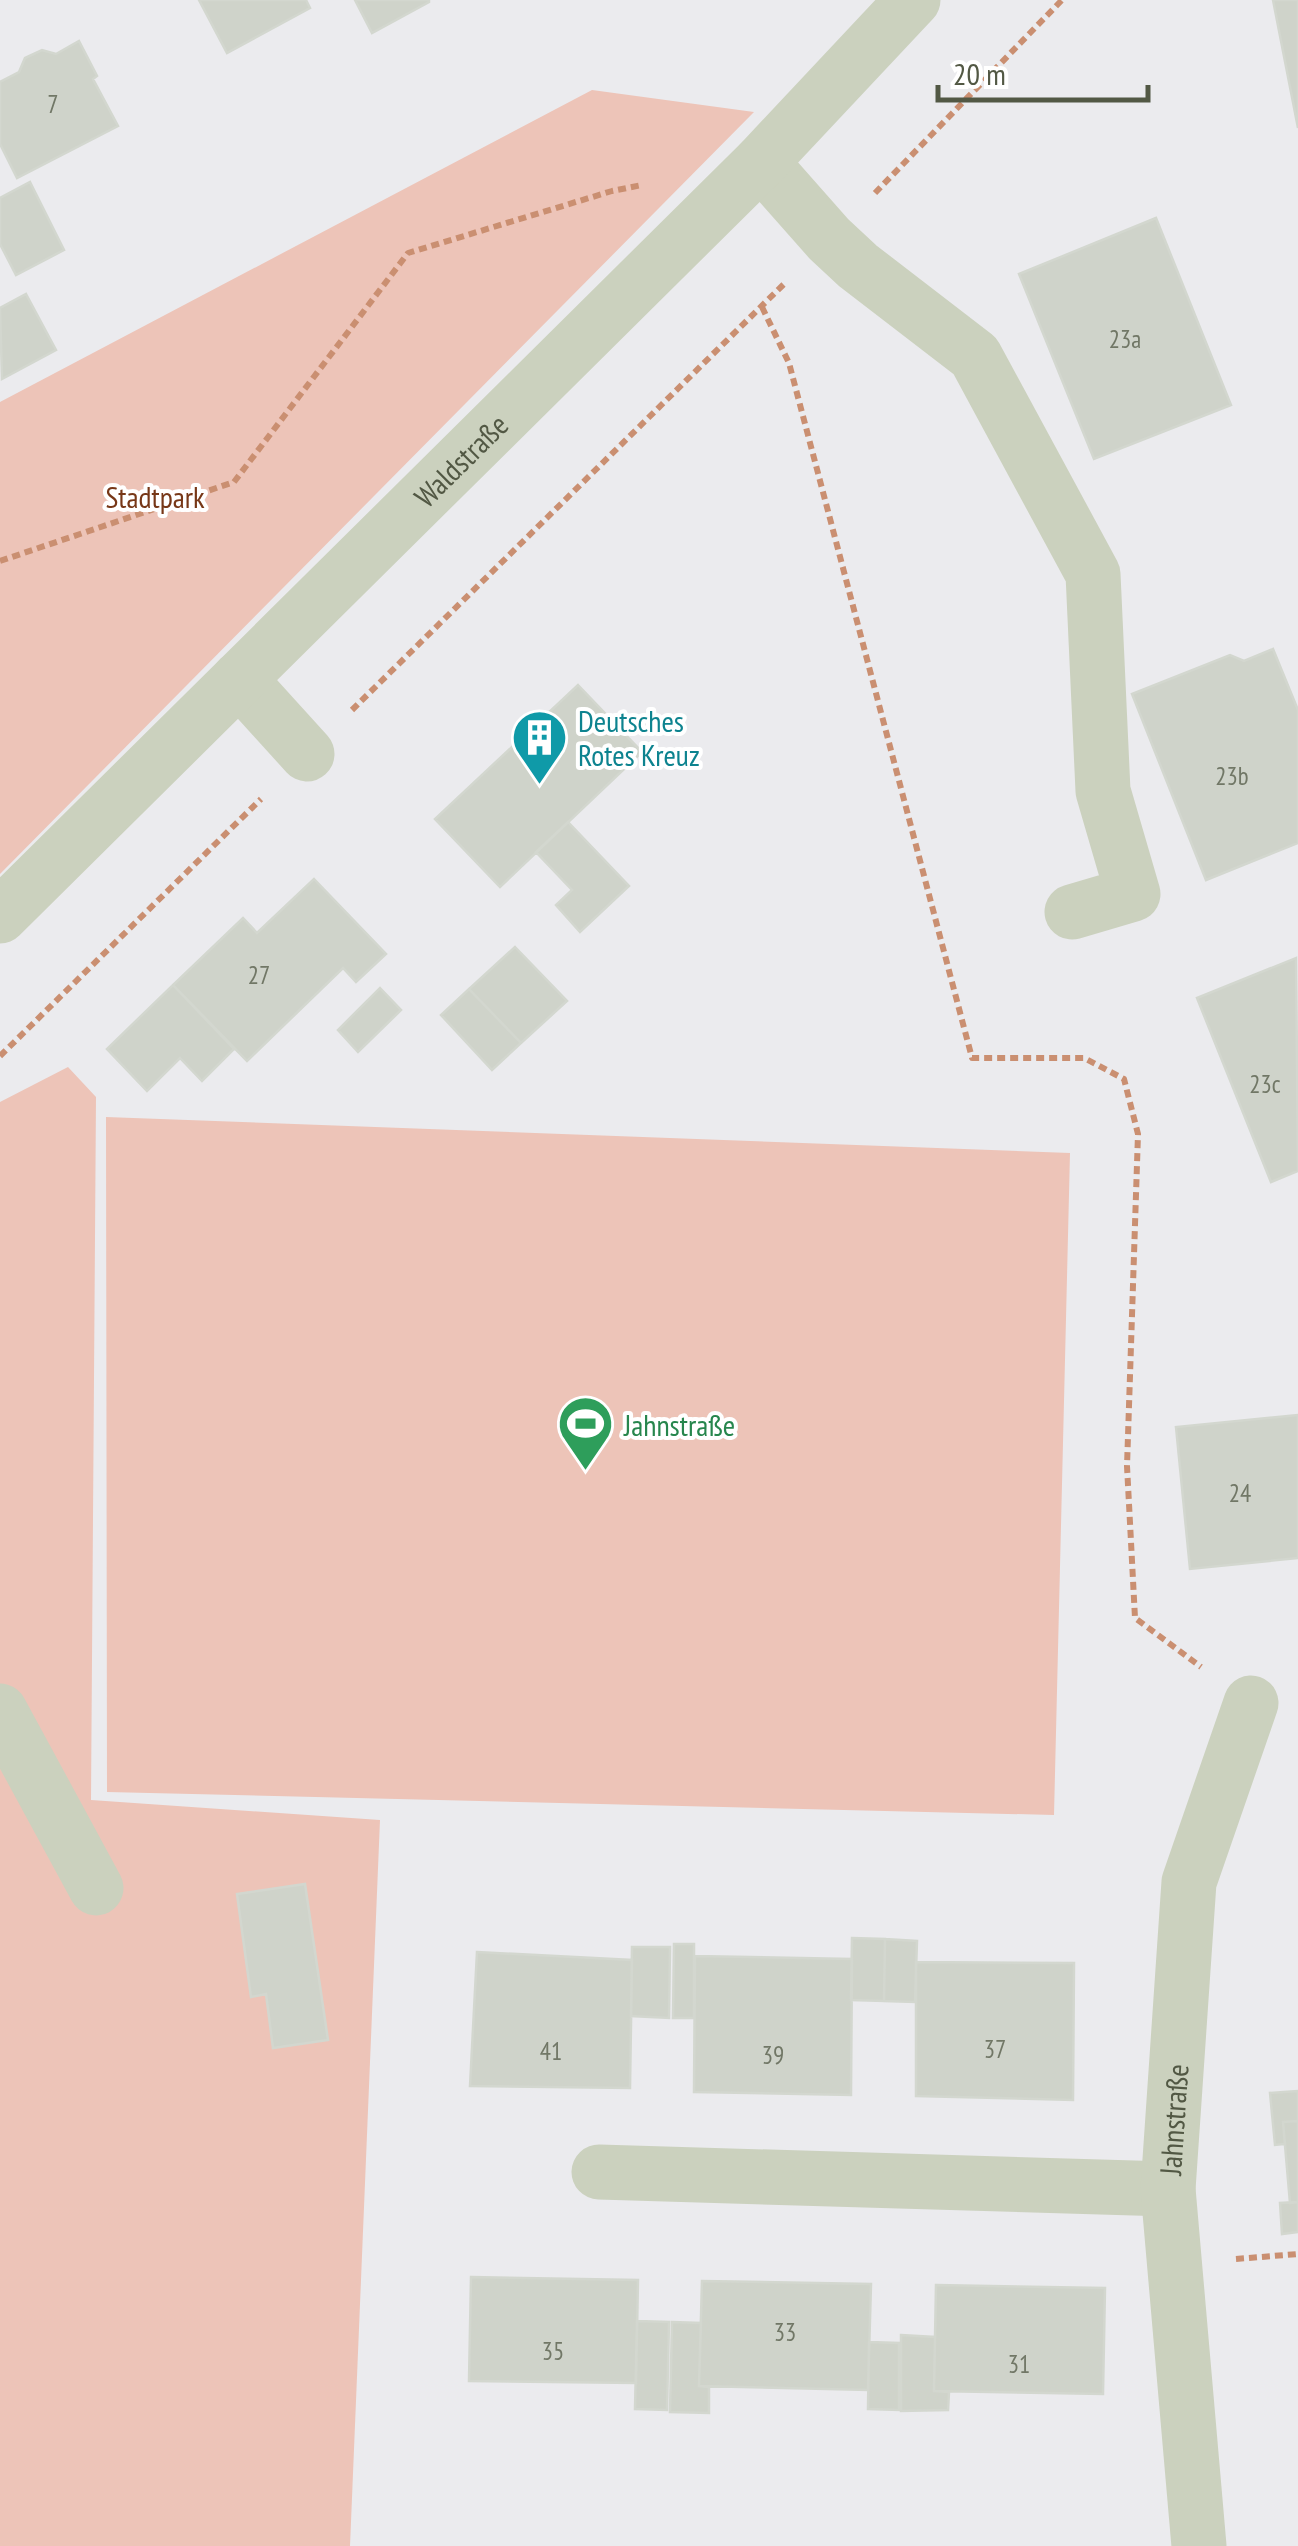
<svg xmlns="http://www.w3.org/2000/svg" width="1298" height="2546" font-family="'PT Sans Narrow',sans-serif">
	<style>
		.green { fill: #edc4b8 }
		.building { fill: #cfd3ca; stroke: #d3d7cf; stroke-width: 2.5 }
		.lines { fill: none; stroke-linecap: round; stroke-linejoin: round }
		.path { stroke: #ca8f71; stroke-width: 6; stroke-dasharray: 8 5; stroke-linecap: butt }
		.minor { stroke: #cbd1be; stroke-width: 55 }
		.labels { text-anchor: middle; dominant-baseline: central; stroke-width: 8; stroke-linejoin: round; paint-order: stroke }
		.number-label { font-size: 25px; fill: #717766 }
		.street-label { font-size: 30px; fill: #525844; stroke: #fff }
		.park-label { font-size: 30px; fill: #773717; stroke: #fff }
		.culture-label { font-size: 30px; fill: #0d838f; stroke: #fff; text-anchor: start }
		.leisure-label { font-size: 30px; fill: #27864d; stroke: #fff; text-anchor: start }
	</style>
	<rect width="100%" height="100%" fill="#ebebee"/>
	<!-- green -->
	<path class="green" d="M592 90 754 112 0 874V402Z
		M68 1067 96 1097 91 1800 380 1820 350 2546H0V1102Z
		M106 1117 1070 1153 1054 1815 107 1792Z"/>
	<!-- building -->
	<path class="building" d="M199 0H306L310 8 227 53Z
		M355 0H429V2L372 33Z
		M1273 0H1298V128Z
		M79 41 97 76 93 79 118 126 17 178 0 144V82L19 72 25 58 42 50 56 54Z
		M30 182 64 250 16 275 0 244V198Z
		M1156 218 1231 405 1094 459 1019 274Z
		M26 294 56 350 2 379 0 308Z
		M1273 649 1298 710V843L1206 880 1132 694 1230 655 1244 661Z
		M578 685 642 752 500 887 435 819Z
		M568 822 629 886 580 932 556 905 572 890 536 852Z
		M314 879 386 954 356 982 343 968 247 1061 173 985 243 918 257 933Z
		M515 947 567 1001 521 1043 469 989Z
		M1296 958 1298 1171 1271 1182 1197 998Z
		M173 985 234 1049 202 1081 180 1058 147 1091 107 1049Z
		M380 988 401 1010 358 1052 338 1030Z
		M469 989 521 1043 492 1070 441 1015Z
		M1298 1415V1558L1190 1569 1176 1427Z
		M305 1884 328 2040 273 2048 266 1994 251 1997 237 1894Z
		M852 1938 885 1939 884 2001 851 2000Z
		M885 1939 917 1941 915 2002 884 2001Z
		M674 1944H694V2018H673Z
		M632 1947H670L669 2018 631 2016Z
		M477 1952 632 1960 630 2088 470 2086Z
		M695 1956 852 1959 851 2095 694 2092Z
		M916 1962 1074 1963 1073 2100 916 2096Z
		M1298 2091V2121L1283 2122 1285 2144 1275 2145 1270 2093Z
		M1298 2121V2202L1290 2203 1283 2122Z
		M1298 2202V2232L1282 2234 1280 2203Z
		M471 2277 638 2280 636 2383 469 2381Z
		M702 2281 871 2284 868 2390 699 2386Z
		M936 2285 1105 2288 1103 2394 934 2391Z
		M637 2321 669 2322 667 2410 635 2409Z
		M672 2322 701 2323 699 2386 709 2387V2413L670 2412Z
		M901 2335 935 2337 934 2391 949 2392 948 2410 901 2411Z
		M869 2342 899 2343V2410L868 2409Z"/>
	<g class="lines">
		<!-- path -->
		<path class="path" d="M875 193 1062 0
			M762 307 789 363 972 1058H1084L1124 1079 1138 1134 1127 1466 1135 1618 1201 1667
			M0 561 234 482 408 253 612 191 642 185
			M352 710 785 283
			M0 1056 261 799
			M1236 2259 1298 2254"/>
		<!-- minor -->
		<g class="minor">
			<path d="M761 162 829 239 858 266 975 356 1093 574 1103 791 1133 894 1072 912"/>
			<path d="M239 679 307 754"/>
			<path id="s1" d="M0 916 761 162 913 0"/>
			<path d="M0 1711 96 1888"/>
			<path d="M599 2172 1168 2189"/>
			<path id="s2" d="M1199 2546 1168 2189 1189 1882 1251 1703"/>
		</g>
	</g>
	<!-- icons -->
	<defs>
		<symbol id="building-pin" viewBox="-11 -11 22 30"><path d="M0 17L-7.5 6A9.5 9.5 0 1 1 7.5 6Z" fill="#0f9aa8" stroke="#fff"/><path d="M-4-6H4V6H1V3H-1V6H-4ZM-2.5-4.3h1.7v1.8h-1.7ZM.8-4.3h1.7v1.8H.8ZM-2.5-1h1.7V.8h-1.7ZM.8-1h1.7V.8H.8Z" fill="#fff"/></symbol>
		<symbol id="stadium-pin" viewBox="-11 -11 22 30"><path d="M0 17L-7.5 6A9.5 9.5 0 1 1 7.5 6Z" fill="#2e9e5b" stroke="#fff"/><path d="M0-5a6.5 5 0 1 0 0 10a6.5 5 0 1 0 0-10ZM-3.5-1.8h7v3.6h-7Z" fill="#fff"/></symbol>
	</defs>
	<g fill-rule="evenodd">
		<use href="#building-pin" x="508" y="706" width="63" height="86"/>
		<use href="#stadium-pin" x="554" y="1392" width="63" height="86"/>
	</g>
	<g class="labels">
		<!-- number labels -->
		<g class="number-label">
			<text x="53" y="104">7</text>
			<text x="1125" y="339">23a</text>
			<text x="1232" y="776">23b</text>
			<text x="259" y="975">27</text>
			<text x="1265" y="1084">23c</text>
			<text x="1240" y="1493">24</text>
			<text x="995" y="2049">37</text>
			<text x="551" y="2051">41</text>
			<text x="773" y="2055">39</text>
			<text x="785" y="2332">33</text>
			<text x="553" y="2351">35</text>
			<text x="1019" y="2364">31</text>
		</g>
		<!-- street labels -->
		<g class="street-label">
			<text stroke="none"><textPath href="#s1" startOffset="648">Waldstraße</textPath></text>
			<text stroke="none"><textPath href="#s2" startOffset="428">Jahnstraße</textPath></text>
		</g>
		<!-- park labels -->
		<g class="park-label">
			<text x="155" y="496">Stadtpark</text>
		</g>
		<!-- culture labels -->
		<g class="culture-label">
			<text x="578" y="720">Deutsches<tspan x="578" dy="34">Rotes Kreuz</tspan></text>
		</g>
		<!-- leisure labels -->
		<g class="leisure-label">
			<text x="624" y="1424">Jahnstraße</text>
		</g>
	</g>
	<!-- scale -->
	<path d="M938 85v15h210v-15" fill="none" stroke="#525844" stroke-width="5"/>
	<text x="953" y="85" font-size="30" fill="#525844" stroke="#ffffff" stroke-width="8" paint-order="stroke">20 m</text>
</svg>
